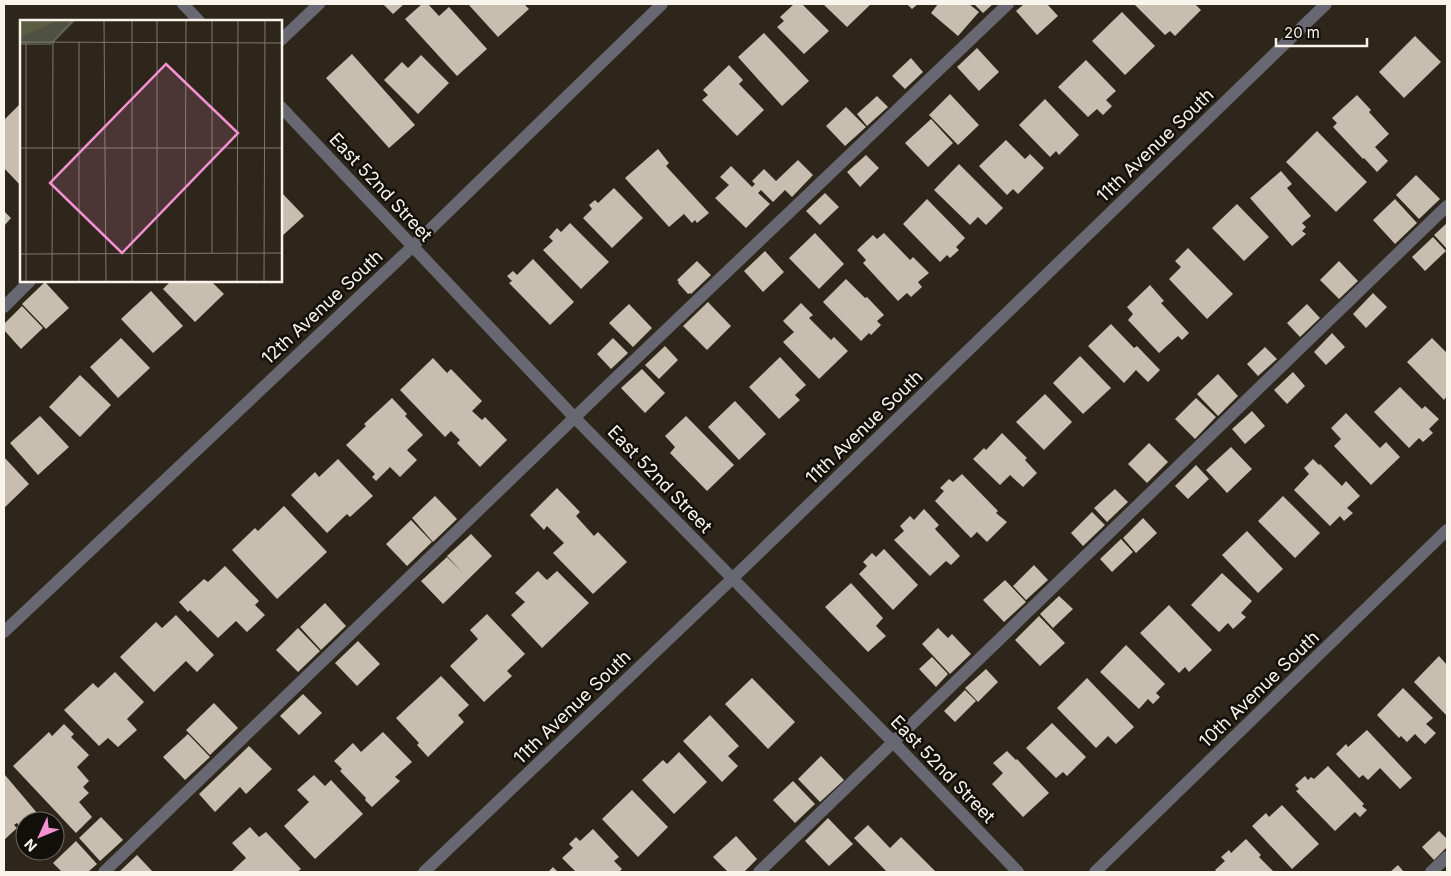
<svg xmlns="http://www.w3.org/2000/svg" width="1451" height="876" font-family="Inter,sans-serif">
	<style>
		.building { fill: #c7beaf }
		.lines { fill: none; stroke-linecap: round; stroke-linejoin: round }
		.lane { stroke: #686873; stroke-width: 12 }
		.street { stroke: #686873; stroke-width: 12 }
		.labels { text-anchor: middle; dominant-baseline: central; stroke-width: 5; stroke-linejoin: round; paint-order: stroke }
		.street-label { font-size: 18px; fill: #f9f4ec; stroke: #13100b }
		.inset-road { fill: none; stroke: #7f786f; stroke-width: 1 }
		.view { fill: #f591d3; fill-opacity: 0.15; stroke: #f591d3; stroke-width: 2.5 }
		.inset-edge { fill: none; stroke: #f9f4ec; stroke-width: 2.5 }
	</style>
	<rect width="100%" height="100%" fill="#2e261b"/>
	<!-- building -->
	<path class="building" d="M383 4H404L393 14Z
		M422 4H428L439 16 449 7 487 49 457 76 405 19Z
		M468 4H524L529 9 498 37Z
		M794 4H802L829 31 804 54 777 27 784 21 780 17Z
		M823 4H871L847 27Z
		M907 4H918L912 9Z
		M938 4H969L979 12 958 36 931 13Z
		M974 4H993L983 13Z
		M1024 4H1047L1058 16 1037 35 1016 11Z
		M1134 4H1195L1201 10 1175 36 1170 31 1165 35Z
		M1122 12 1155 46 1125 75 1092 41Z
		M764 33 809 81 782 106 738 57Z
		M1415 36 1441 62 1404 98 1379 72Z
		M977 48 999 72 979 91 957 67Z
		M352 54 415 125 389 148 326 78Z
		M421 55 449 83 418 114 384 80 402 62 408 68Z
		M911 58 923 72 905 89 892 76Z
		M1086 60 1116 91 1106 100 1112 106 1103 115 1097 109 1088 117 1058 87Z
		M729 65 743 80 739 84 764 110 737 136 702 100 708 95 703 90Z
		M950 94 979 125 958 145 929 115Z
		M1357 95 1371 110 1369 112 1389 134 1375 147 1388 161 1377 172 1364 158 1363 159 1333 127 1337 123 1332 118Z
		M877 96 888 107 867 126 857 114Z
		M1045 99 1079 135 1059 155 1056 151 1050 157 1019 125Z
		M21 103V186L4 168V120Z
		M846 107 866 127 845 146 826 126Z
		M931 119 953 143 928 167 905 143Z
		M1317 131 1367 182 1336 212 1286 162Z
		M1006 140 1025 159 1030 154 1044 168 1018 194 1013 189 1007 195 979 166Z
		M658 149 669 163 666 166 709 213 697 223 695 220 692 223 684 214 669 227 625 178Z
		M866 155 879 168 860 187 847 172Z
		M798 160 813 175 792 197 785 190 773 202 761 190 758 193 770 204 746 228 715 198 729 185 720 177 731 166 752 187 755 184 752 181 764 169 776 181Z
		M959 164 1003 208 986 225 978 217 970 225 934 190Z
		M1281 171 1292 184 1287 188 1311 216 1302 223 1306 227 1302 231 1306 234 1292 246 1250 198Z
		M1416 175 1440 199 1419 219 1396 195Z
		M614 188 643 218 612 248 583 218 592 209 589 205 595 200 598 203Z
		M281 192 304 216 281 237Z
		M825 193 839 207 820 225 806 211Z
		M927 199 965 238 956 247 959 250 950 258 947 255 940 262 903 224Z
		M1395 199 1417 223 1395 244 1373 220Z
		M1237 204 1269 237 1244 261 1212 228Z
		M4 211 11 218 4 226Z
		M570 223 609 262 581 289 543 250 553 241 549 237 557 228 561 232Z
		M1447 223V249L1434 235Z
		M815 233 844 264 819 289 789 258Z
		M884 233 910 260 913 257 929 273 918 282 922 287 911 297 907 293 898 301 863 263 866 260 857 250 873 235 877 239Z
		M1433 237 1446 251 1425 271 1412 257Z
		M1188 248 1233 294 1207 319 1169 279 1181 267 1175 261Z
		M765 251 784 272 763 292 744 271Z
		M533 259 574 302 550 325 509 283 512 281 507 276 513 271 517 275Z
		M697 261 711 275 691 294 690 293 688 294 678 283 679 282 677 280Z
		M1339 261 1358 281 1339 299 1320 280Z
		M846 279 865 298 867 297 884 315 877 321 881 325 871 335 869 333 861 341 823 302Z
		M171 281H211L224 294 195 322 163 289Z
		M45 282 69 308 46 329 22 304Z
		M1150 285 1164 301 1161 303 1189 333 1182 340 1178 336 1159 353 1128 320 1133 314 1127 307Z
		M151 291 183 326 153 353 121 319Z
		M1373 293 1387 307 1366 328 1353 314Z
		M708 302 731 326 707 350 683 326Z
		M801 303 813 315 809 318 831 340 834 337 848 351 819 379 783 342 794 332 783 321Z
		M629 304 652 328 633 347 609 323Z
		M1307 304 1320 318 1300 337 1287 323Z
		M22 306 43 328 21 349 4 330V324Z
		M1111 324 1134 348 1137 346 1160 370 1148 382 1136 370 1124 383 1088 346Z
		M1332 333 1345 347 1326 365 1314 352Z
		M121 338 150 368 118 398 90 367Z
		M613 338 628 353 611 369 597 354Z
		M1432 338 1447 353V396L1444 400 1407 362Z
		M665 346 678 360 659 379 645 365Z
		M1265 347 1277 359 1258 376 1247 364Z
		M1080 356 1111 388 1083 414 1053 383Z
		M780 357 806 385 795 395 800 400 779 419 749 387Z
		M433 358 447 373 451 369 482 401 472 411 482 420 485 417 507 440 480 467 457 443 460 440 451 431 445 437 400 390Z
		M642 369 665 393 645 413 621 388Z
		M1293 372 1305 386 1287 404 1274 390Z
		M1218 374 1238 396 1218 416 1197 394Z
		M80 375 111 405 80 437 49 407Z
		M1400 387 1422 409 1425 406 1439 419 1429 429 1433 433 1423 442 1419 438 1409 448 1374 412Z
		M1045 394 1072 422 1044 450 1016 422Z
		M392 398 407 414 405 416 423 435 407 450 417 460 400 477 390 467 376 481 372 477 375 474 346 445 366 426 364 424Z
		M1196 398 1216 417 1195 439 1175 419Z
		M735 401 766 434 739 460 708 427Z
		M1252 411 1265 426 1245 444 1232 429Z
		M1346 413 1380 448 1386 442 1400 457 1371 485 1334 446 1341 439 1331 428Z
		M40 416 69 447 38 475 10 443Z
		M686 416 734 465 707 491 670 453 675 447 665 436Z
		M1002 433 1027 458 1025 460 1037 473 1023 487 1010 475 1000 485 973 459 984 448 986 450Z
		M1149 443 1168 462 1147 483 1128 464Z
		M1231 447 1252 469 1227 493 1206 470Z
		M4 457 29 484 4 508Z
		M338 459 373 496 350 517 347 514 327 533 291 495 315 472 319 477Z
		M1313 459 1319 465 1320 464 1342 486 1346 481 1360 496 1347 508 1353 513 1344 521 1340 516 1330 526 1294 490 1309 474 1304 468Z
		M1196 465 1209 479 1188 499 1175 486Z
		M962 474 998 511 996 513 1007 522 987 542 977 532 971 538 935 501 944 491 940 488 949 479 953 482Z
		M557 488 580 512 576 516 594 536 598 532 627 562 593 594 553 553 564 543 547 526 544 530 530 515Z
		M1115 489 1128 502 1107 522 1094 508Z
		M435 496 457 519 433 542 412 518Z
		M1283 496 1320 533 1295 558 1258 521Z
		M284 506 327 552 277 599 232 550 255 528 258 531Z
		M924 509 939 525 935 529 960 556 951 565 946 561 930 576 894 540 904 531 900 526 910 516 914 520Z
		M1092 512 1105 525 1083 546 1071 533Z
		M1143 518 1157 533 1136 553 1123 538Z
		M411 520 432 542 407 566 386 544Z
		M1247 531 1283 569 1258 593 1222 555Z
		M471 534 492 556 443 604 421 581 447 557 462 572 447 556Z
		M1121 539 1133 552 1112 572 1100 559Z
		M884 549 918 585 893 610 859 574 867 566 863 562 872 553 876 557Z
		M1034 565 1048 580 1026 600 1013 586Z
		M225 566 259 601 255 605 265 615 247 632 236 621 218 638 190 610 188 612 179 602 204 579 208 582Z
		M538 571 547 580 557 571 589 603 542 648 511 615 525 602 515 593Z
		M1222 573 1252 601 1241 613 1246 617 1233 629 1228 623 1219 632 1191 605Z
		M1005 580 1026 602 1004 622 983 600Z
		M851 583 883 618 876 626 886 636 868 652 825 607Z
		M1059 596 1073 609 1053 628 1040 614Z
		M325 603 346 626 321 650 300 627Z
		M1169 605 1212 650 1189 672 1185 667 1179 673 1140 633Z
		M487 614 525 654 507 671 512 676 484 702 450 666 478 639 470 630Z
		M176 615 214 655 197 672 186 661 154 692 120 657 156 622 162 628Z
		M1039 616 1065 643 1040 666 1015 640Z
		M298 628 320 651 298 672 276 650Z
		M938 628 948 638 952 634 971 654 950 674 922 644Z
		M358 641 380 664 357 686 335 663Z
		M1126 645 1165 684 1156 693 1160 697 1153 704 1148 699 1139 709 1100 672Z
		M1439 656 1447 665V716L1414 682Z
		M932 657 948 674 936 687 919 669Z
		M986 669 998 682 978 702 965 688Z
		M115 672 144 702 127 719 137 730 118 747 108 738 99 746 64 710 93 683 98 688Z
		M441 676 469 705 458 715 464 722 428 757 417 745 419 743 396 718Z
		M752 678 795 722 768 749 725 704Z
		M1087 678 1134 727 1116 744 1108 736 1096 748 1057 708Z
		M1403 688 1433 718 1426 724 1436 733 1425 744 1415 734 1407 742 1401 736 1399 738 1377 715Z
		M965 690 976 701 955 722 944 711Z
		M303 694 322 713 299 735 280 716Z
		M214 703 238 728 210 755 186 730Z
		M710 715 739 746 728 756 738 766 722 782 683 741Z
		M1052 723 1086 757 1067 776 1063 772 1056 778 1026 748Z
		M64 724 74 734 71 737 89 755 77 767 89 781 83 787 89 793 79 802 92 817 76 833 13 766 49 732 52 736Z
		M1367 730 1412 778 1400 789 1380 768 1368 780 1363 775 1359 778 1336 754 1346 744 1348 747Z
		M383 732 412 762 395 777 400 781 372 807 365 800 366 798 340 771 342 769 334 761 353 743 361 752Z
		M188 734 210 757 185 780 163 757Z
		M249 746 272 769 246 794 240 787 215 812 199 794Z
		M1007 751 1016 760 1017 759 1049 793 1023 817 992 784 1003 773 993 763Z
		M679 752 707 782 674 814 642 780 663 760 667 764Z
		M821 756 844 780 820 802 798 779Z
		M1328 766 1364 804 1362 806 1367 810 1360 817 1355 812 1335 831 1296 791 1299 789 1295 785 1305 776 1308 780 1311 777 1314 779Z
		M5 775 43 820 41 821H25V833L17 823 14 825 17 828 4 840V776Z
		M314 775 325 786 331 780 363 814 315 859 284 826 309 802 297 790Z
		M793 781 815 804 795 823 773 800Z
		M632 790 668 827 638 857 602 819Z
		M1282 805 1319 844 1292 869 1252 826 1266 813 1269 817Z
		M101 817 123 840 100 861 79 838Z
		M828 818 853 844 829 866 805 841Z
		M868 825 890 848 901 837 936 872H887L854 838Z
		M250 827 259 837 266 832 301 869 297 872H231L246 858 232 843Z
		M593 829 619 857 614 861 622 869 619 872H576L562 858 573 848 569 844 576 837 580 841Z
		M1439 831 1447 839V847L1434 860 1422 847Z
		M736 836 757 859 744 872H728L713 857Z
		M1246 839 1261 855 1259 857 1274 872H1217L1215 870 1225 861 1221 857 1229 850 1231 853Z
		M76 841 97 864 88 872H62L53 863Z
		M137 855 153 872H119Z
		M1398 865 1404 872H1390Z
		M553 867 558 872H548Z"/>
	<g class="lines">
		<!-- lane -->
		<path class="lane" d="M281 40 319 4
			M4 307 30 281
			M104 872 602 391 1008 4
			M759 872 1447 206
			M1431 872 1447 857"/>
		<!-- street -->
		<path class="street" d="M183 4 199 21
			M281 107 575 418 894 743 1018 872
			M4 632 413 246 662 4
			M424 872 733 578 1326 4
			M1095 872 1447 530"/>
	</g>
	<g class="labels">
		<!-- street labels -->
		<g class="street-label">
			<text transform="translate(1155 145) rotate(-44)">11th Avenue South</text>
			<text transform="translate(381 187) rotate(47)">East 52nd Street</text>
			<text transform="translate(322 307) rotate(-43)">12th Avenue South</text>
			<text transform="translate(864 427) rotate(-44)">11th Avenue South</text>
			<text transform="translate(660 479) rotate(46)">East 52nd Street</text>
			<text transform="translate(1259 689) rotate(-44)">10th Avenue South</text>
			<text transform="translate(572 707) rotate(-44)">11th Avenue South</text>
			<text transform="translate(943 769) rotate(46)">East 52nd Street</text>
		</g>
	</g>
	<!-- overview -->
	<g transform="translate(20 20)">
		<rect width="262" height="262" fill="#2e261b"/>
		<path d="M0 0H56L31 25H0Z" fill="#505241"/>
		<path d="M0 0H39L6 15H0Z" fill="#5a5d42"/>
		<path class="inset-road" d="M84 0 86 262M112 0V262M0 22 263 23M6 22V262M59 22V262M0 128H263M192 233V0M0 234 263 233M32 262 33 22 53 0M137 262V0M165 262 166 0M217 262 218 0M244 262 245 0"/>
		<path class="view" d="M146 44 218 113 102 233 30 163Z"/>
		<rect width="262" height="262" class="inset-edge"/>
	</g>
	<!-- border -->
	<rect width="1451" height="876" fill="none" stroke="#f9f4ec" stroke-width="10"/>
	<!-- north arrow -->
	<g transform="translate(40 836) rotate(226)"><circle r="24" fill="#13100b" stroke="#6f6b65"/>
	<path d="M0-4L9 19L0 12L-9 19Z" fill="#f591d3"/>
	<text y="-8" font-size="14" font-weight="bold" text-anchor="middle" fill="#f9f4ec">N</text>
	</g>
	<!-- scale -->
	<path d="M1276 38v8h91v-8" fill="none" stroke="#f9f4ec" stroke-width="2.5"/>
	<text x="1284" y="38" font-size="15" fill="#f9f4ec" stroke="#13100b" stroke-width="4" paint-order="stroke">20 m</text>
</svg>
